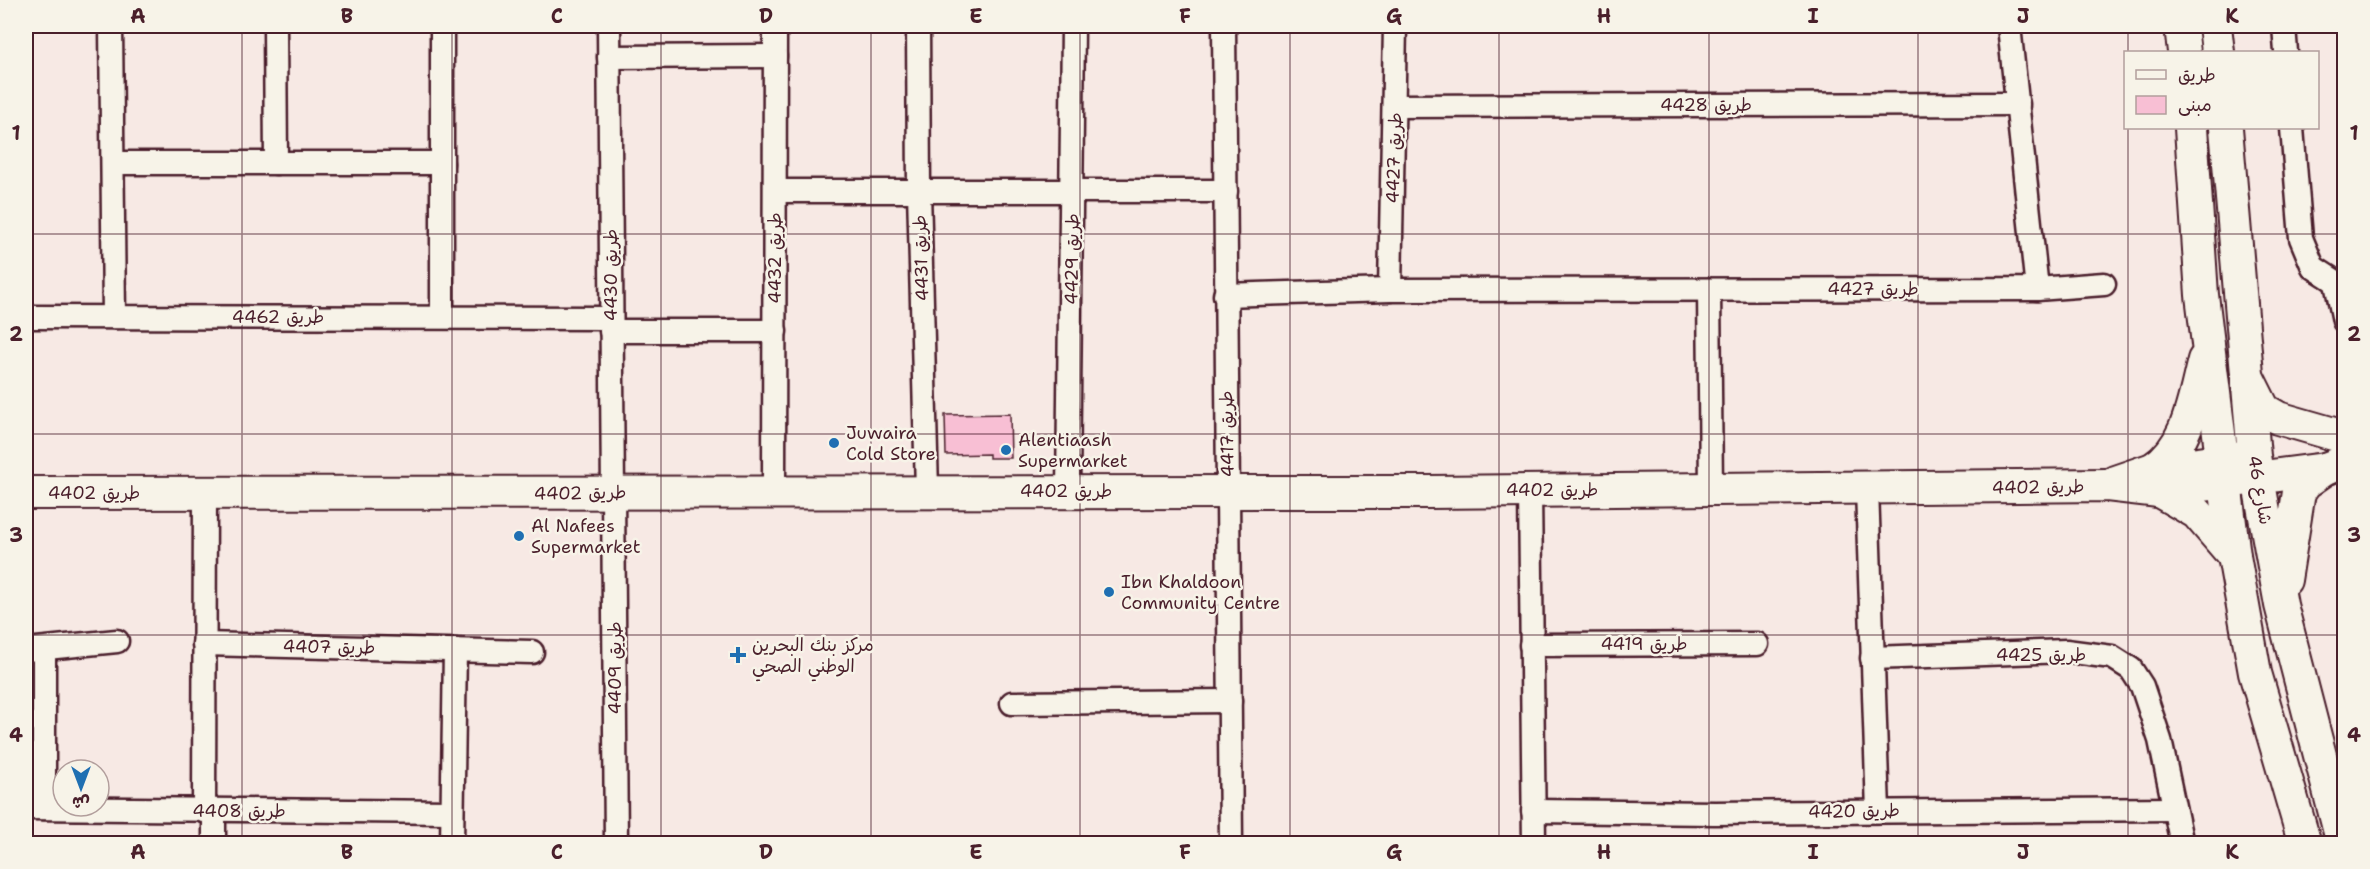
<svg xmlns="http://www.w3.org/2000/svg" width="2370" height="869" font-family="'Shantell Sans','Playpen Sans Arabic',sans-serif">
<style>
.building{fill:#f8bfd4;stroke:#4a1f2b;stroke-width:1.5}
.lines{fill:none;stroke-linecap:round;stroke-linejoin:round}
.street-casing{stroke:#4a1f2b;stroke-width:27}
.secondary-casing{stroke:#4a1f2b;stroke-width:36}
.street{stroke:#f7f3e8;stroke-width:22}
.secondary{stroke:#f7f3e8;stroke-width:32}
.grid{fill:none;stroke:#4a1f2b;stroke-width:1.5;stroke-opacity:0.55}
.poi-dot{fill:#1f6fb2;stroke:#f7f3e8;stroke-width:2}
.labels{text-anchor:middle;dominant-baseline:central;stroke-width:5;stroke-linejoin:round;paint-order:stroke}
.street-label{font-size:18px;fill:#4a1f2b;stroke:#f7f3e8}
.poi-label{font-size:18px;fill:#4a1f2b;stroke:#f7f3e8;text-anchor:start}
.neatline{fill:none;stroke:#4a1f2b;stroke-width:2}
.grid-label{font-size:20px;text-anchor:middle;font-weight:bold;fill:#4a1f2b}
</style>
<rect width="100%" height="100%" fill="#f7e9e4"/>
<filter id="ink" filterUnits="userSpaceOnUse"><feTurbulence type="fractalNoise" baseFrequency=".0167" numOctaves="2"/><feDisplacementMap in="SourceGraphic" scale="12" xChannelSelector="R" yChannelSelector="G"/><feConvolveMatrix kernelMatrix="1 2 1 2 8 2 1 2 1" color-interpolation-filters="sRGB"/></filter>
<g filter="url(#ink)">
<path class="building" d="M 1010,414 L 1011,458 L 989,458 L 989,454 L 946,455 L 945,415 Z"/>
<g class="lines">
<g class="street-casing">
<g id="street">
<path d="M 111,26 L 114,317"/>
<path d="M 275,26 L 276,163"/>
<path d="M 442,26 L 442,317"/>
<path d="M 609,26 L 616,844"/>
<path d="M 918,26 L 919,191 L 927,490"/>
<path d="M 1224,26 L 1231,844"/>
<path d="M 2009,26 L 2037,289"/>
<path d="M 2284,26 L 2286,52"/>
<path d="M 609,57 L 775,56"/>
<path d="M 1395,106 L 2018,104"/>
<path d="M 2292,128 L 2301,238 L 2313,267 L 2344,287"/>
<path d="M 113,163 L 442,163"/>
<path d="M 776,191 L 1226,191"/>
<path d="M 2336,283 L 2344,321"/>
<path d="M 1390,290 L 1395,26"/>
<path d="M 1709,290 L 1711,489"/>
<path d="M 1225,295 L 1390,290 L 2037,289 L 2104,284"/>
<path d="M 26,317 L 610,318"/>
<path d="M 611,331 L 775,331"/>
<path d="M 1867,489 L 1878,811"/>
<path d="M 1530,490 L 1534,844"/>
<path d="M 774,491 L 775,26"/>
<path d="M 1068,492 L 1073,26"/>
<path d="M 204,644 L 532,652"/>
<path d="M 1531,645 L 1757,644"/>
<path d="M 26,650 L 117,641"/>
<path d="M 44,650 L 44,808"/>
<path d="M 1872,658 L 2066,651 L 2112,657 L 2131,669 L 2142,686 L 2160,740 L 2182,844"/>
<path d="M 1012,703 L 1230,701"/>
<path d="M 26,808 L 452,812"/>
<path d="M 204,811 L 205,493"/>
<path d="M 214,811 L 214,844"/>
<path d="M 1533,811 L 1715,813 L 2174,809"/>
<path d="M 452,844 L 455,650"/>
</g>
</g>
<g class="secondary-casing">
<g id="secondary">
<path d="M 2181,26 L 2184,52"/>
<path d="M 2215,26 L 2218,52"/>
<path d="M 2191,128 L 2202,295 L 2234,556 L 2255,673 L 2305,844"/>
<path d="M 2226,128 L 2254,456 L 2281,605 L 2343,844"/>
<path d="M 2249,380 L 2264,410 L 2278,418 L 2344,437"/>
<path d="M 2153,469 C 2189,446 2194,398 2204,360"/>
<path d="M 2115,482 L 2153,469 L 2242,457"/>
<path d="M 2159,491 L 2197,513 L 2234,556"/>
<path d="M 26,493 L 1429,492 L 2107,485 L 2159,491 L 2325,469 L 2344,462"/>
<path d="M 2285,580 L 2299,492 L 2305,483 L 2325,469"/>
</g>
</g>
<use href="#street" class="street"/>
<use href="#secondary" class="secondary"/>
</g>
</g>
<path class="grid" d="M 242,26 L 242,844M 452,26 L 452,844M 661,26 L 661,844M 871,26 L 871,844M 1080,26 L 1080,844M 1290,26 L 1290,844M 1499,26 L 1499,844M 1709,26 L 1709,844M 1918,26 L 1918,844M 2128,26 L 2128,52M 2128,128 L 2128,844M 26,234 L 2344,234M 26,434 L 2344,434M 26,635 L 2344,635"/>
<g class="poi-dot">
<circle cx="834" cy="443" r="6"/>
<circle cx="1006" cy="450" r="6"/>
<circle cx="519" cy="536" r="6"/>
<circle cx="1109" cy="592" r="6"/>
<path d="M735 646h6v6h6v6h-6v6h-6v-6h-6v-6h6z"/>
</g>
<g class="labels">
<g class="street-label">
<text x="1706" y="105">طريق 4428</text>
<text transform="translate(1394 158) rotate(-88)">طريق 4427</text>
<text transform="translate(775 258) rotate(-90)">طريق 4432</text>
<text transform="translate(921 258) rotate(-92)">طريق 4431</text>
<text transform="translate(1072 259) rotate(-89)">طريق 4429</text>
<text transform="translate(611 275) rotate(-90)">طريق 4430</text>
<text x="1873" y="289">طريق 4427</text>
<text x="278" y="317">طريق 4462</text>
<text transform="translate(1227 434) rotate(-91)">طريق 4417</text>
<text transform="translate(2038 487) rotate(-1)">طريق 4402</text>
<text x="1552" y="490">طريق 4402</text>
<text transform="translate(2260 490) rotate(80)">شارع 46</text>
<text x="1066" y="491">طريق 4402</text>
<text x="94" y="493">طريق 4402</text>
<text transform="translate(580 493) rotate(-1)">طريق 4402</text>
<text x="1644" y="644">طريق 4419</text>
<text transform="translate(329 647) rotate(1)">طريق 4407</text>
<text x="2041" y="655">طريق 4425</text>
<text transform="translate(615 668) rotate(-90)">طريق 4409</text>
<text x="239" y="811">طريق 4408</text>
<text transform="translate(1854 811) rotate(-1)">طريق 4420</text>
</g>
<g class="poi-label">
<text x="846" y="433">Juwaira<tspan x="846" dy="21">Cold Store</tspan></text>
<text x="1018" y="440">Alentiaash<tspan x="1018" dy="21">Supermarket</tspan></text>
<text x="531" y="526">Al Nafees<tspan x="531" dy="21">Supermarket</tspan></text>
<text x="1121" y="582">Ibn Khaldoon<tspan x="1121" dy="21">Community Centre</tspan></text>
<text x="752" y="645">مركز بنك البحرين<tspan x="752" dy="21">الوطني الصحي</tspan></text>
</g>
</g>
<rect width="2370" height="869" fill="none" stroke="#f7f3e8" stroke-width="66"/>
<rect x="2124" y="51" width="195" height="78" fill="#f7f3e8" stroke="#b29e9c" stroke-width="1.5"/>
<rect x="2136" y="70" width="30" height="9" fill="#f7f3e8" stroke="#b29e9c" stroke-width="1.5"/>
<text x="2178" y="81" font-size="18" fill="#4a1f2b">طريق</text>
<rect x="2136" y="96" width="30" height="18" fill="#f8bfd4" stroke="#b29e9c" stroke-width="1.5"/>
<text x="2178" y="111" font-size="18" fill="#4a1f2b">مبنى</text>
<g transform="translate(81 788) rotate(180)"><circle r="28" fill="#f7f3e8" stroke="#b29e9c" stroke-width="1.5"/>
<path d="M0-4.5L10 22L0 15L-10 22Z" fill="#1f6fb2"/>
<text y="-9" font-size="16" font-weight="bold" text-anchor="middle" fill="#4a1f2b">ش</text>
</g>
<rect x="33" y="33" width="2304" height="803" class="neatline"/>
<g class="grid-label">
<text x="138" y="23">A</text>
<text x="347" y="23">B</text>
<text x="557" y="23">C</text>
<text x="766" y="23">D</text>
<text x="976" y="23">E</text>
<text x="1185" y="23">F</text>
<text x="1394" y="23">G</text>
<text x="1604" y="23">H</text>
<text x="1813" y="23">I</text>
<text x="2023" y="23">J</text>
<text x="2232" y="23">K</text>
<text x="16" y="140">1</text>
<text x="2354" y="140">1</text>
<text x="16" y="341">2</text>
<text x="2354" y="341">2</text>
<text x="16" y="542">3</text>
<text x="2354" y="542">3</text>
<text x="16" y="742">4</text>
<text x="2354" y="742">4</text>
<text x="138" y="859">A</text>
<text x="347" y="859">B</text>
<text x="557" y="859">C</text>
<text x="766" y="859">D</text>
<text x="976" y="859">E</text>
<text x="1185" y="859">F</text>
<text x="1394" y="859">G</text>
<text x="1604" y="859">H</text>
<text x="1813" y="859">I</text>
<text x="2023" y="859">J</text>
<text x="2232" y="859">K</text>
</g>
</svg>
